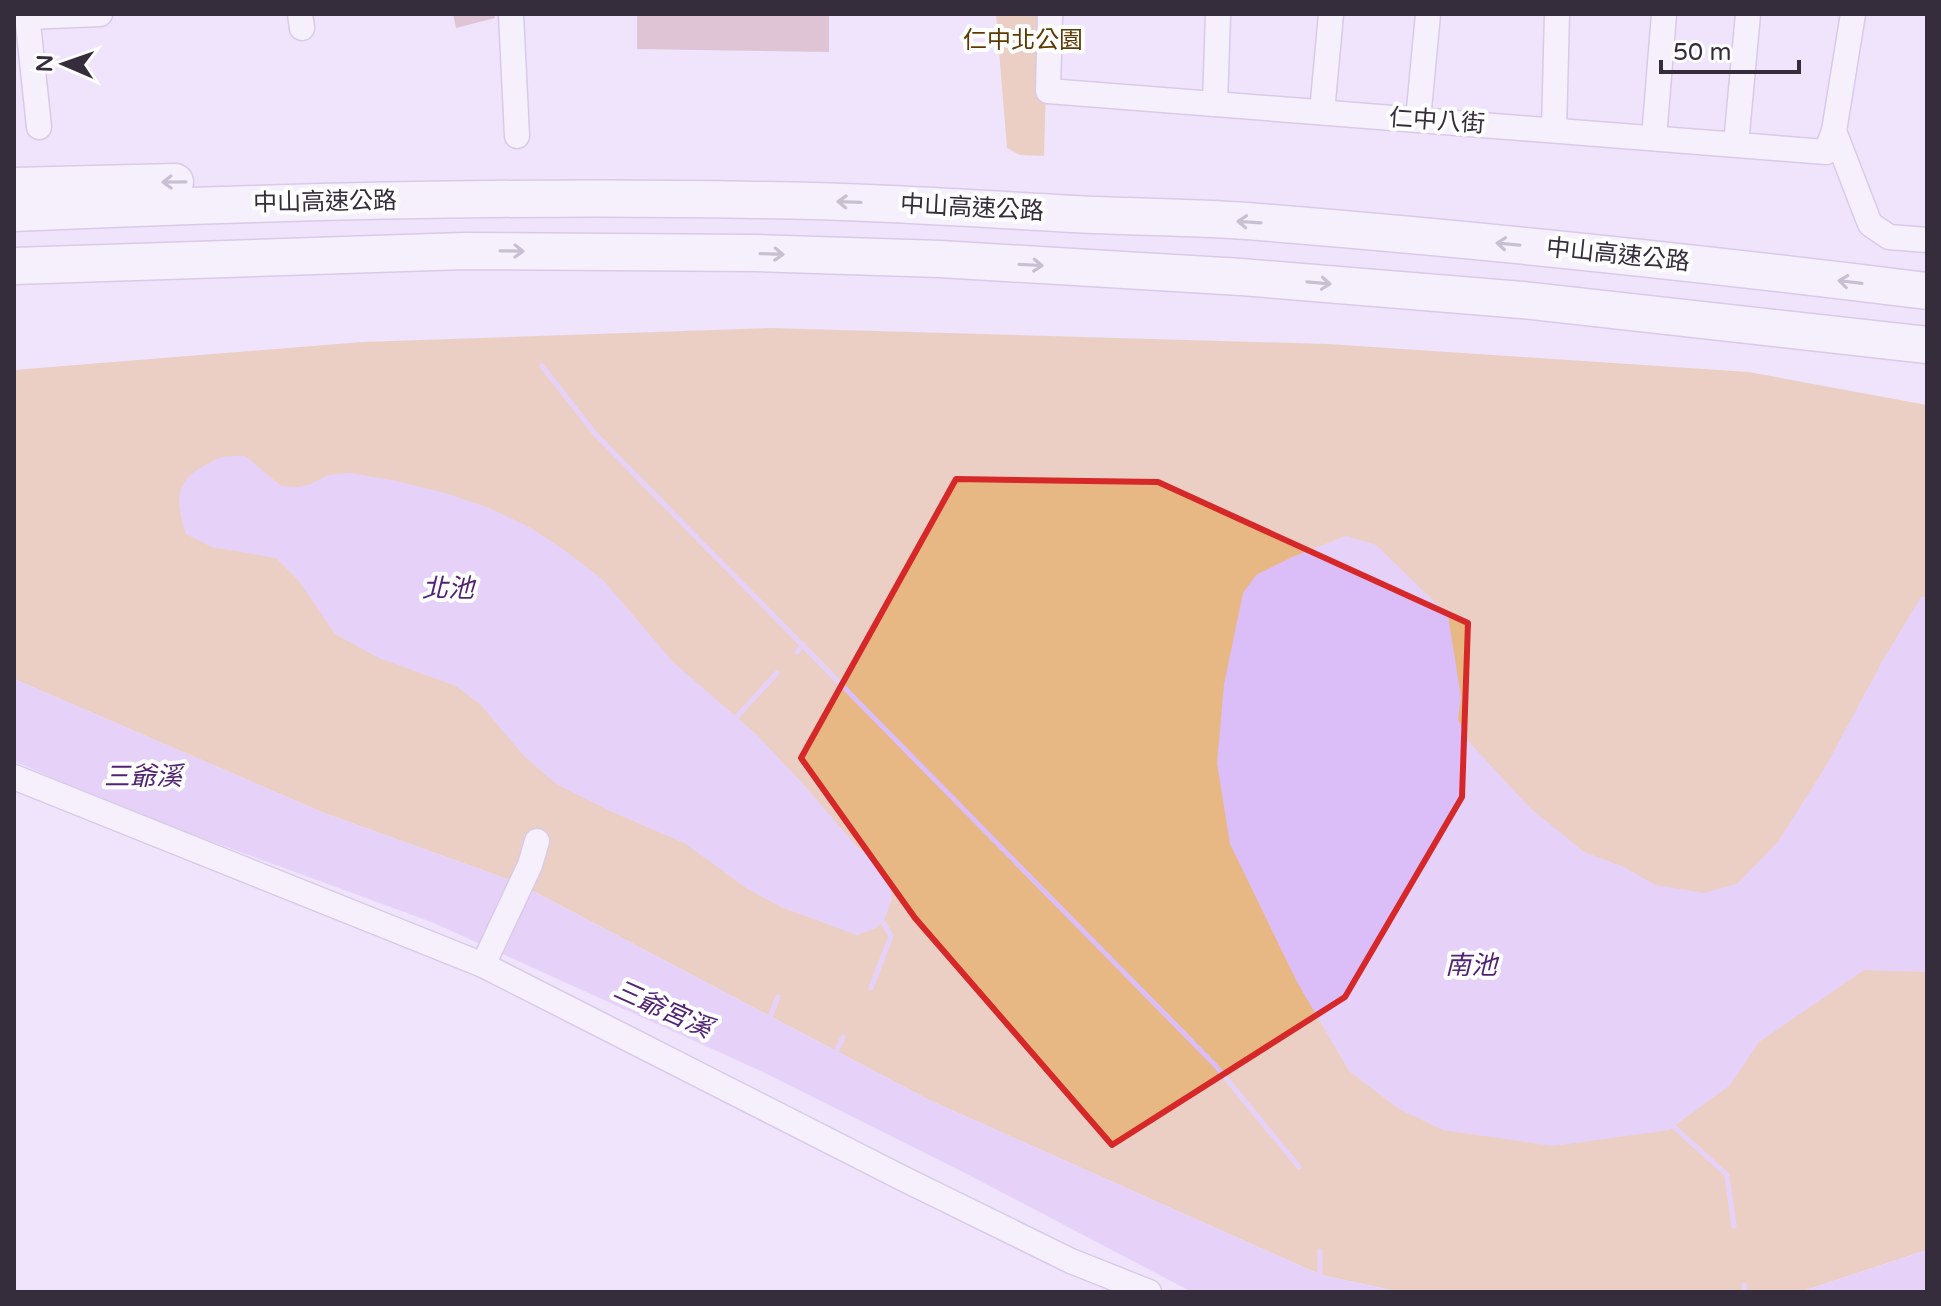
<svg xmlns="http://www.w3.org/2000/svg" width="1941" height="1306" font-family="'Varela Round','Noto Sans TC',sans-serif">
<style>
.green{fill:#e7b784}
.water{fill:#dbbdf7}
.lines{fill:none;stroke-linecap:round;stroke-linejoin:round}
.stream{stroke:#dbbdf7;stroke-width:5}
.building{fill:#cb9ea5}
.minor-casing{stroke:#beacd0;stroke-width:27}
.highway-casing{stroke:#beacd0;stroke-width:39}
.minor{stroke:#fff;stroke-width:24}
.highway{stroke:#fff;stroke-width:36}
.oneway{stroke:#9a969e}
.marked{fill:none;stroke:#d62828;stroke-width:6;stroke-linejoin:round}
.labels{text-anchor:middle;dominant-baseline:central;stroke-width:8;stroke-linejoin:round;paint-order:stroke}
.park-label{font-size:24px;fill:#5f3902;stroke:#fff}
.street-label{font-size:24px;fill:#352d3c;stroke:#fff}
.water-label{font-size:26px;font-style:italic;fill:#522274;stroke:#fff}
</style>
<rect width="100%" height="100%" fill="#efe4fb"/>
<g class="green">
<path d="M 996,14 L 1048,14 L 1044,156 L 1020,155 L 1007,148 Z"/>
<path d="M 770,328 L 1328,344 L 1749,372 L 1927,405 L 1927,1250 L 1800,1292 L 1400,1292 L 1321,1275 L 929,1100 L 518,883 L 324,813 L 14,679 L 14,370 L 362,342 Z"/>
</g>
<g class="water">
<path d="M 245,456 L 281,486 L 297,487 L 308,485 L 329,475 L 349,473 L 392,480 L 445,493 L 487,507 L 531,528 L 567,552 L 603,580 L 673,662 L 756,734 L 804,785 L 857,847 L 879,862 L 890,884 L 892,899 L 884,920 L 876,928 L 857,935 L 781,907 L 746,888 L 686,844 L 608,810 L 556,784 L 524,756 L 480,704 L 456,686 L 379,658 L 335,634 L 299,581 L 276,558 L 212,547 L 186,534 C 177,506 173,483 202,467 C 208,464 214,460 219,458 C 227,456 237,456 245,456 Z"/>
<path d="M 1346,536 L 1376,545 L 1448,615 L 1461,697 L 1458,719 L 1469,742 L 1529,807 L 1584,852 L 1624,867 L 1655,885 L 1704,893 L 1737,884 L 1778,842 L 1826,766 L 1883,660 L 1921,597 L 1927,596 L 1927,972 L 1864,970 L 1759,1042 L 1730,1085 L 1669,1130 L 1553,1146 L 1443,1130 L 1399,1109 L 1349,1071 L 1297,982 L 1230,844 L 1217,763 L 1224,684 L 1243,593 L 1256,575 L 1292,557 Z"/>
<path d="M 14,679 L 324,813 L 518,883 L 929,1100 L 1321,1275 L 1400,1292 L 1192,1292 L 961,1171 L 765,1073 L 434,923 L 131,812 L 14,761 Z"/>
<path d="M 1927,1250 L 1927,1292 L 1800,1292 Z"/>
</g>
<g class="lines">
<g class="stream">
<path d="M 542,366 L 596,435 L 1215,1065 L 1299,1167"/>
<path d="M 797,652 L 803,645"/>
<path d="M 732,722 L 777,673"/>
<path d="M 871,988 L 891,936 L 880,917"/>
<path d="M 768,1022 L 778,997"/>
<path d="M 835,1054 L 843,1037"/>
<path d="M 1671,1124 L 1727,1175 L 1734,1226"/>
<path d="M 1320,1251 L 1320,1278"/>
<path d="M 1744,1285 L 1745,1292"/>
</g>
</g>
<g class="building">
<path d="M 453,14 L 494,14 L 495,18 L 456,28 Z"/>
<path d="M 637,14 L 829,14 L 829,52 L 637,49 Z"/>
</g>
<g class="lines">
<g class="minor-casing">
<g id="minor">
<path d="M 27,14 L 39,127"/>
<path d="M 300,14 L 302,28"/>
<path d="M 511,14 L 517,136"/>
<path d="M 1050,14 L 1048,91 L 1826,152 L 1834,131 L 1853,14"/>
<path d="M 27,17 L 100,14"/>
<path d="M 1215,104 L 1218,14"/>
<path d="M 1322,112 L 1331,14"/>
<path d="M 1418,120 L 1428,14"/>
<path d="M 1554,130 L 1557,14"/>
<path d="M 1834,131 L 1870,224 L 1889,237 L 1927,240"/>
<path d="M 1654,138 L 1664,14"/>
<path d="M 1736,144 L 1748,14"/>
<path d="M 14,777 L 483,965 L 904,1179 L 1071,1261 L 1149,1292"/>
<path d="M 483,965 L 530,865 L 537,841"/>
</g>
</g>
<g class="highway-casing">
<g id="highway">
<path d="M 14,186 L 175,182"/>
<path d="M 14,213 C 261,202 508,195 756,200 C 862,201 967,208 1073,214 C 1131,217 1189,217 1247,221 C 1474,239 1701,263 1927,291"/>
<path d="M 14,266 L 464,251 L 756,253 L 940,259 L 1241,277 L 1522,300 L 1927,345"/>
</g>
</g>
<use href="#minor" class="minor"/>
<use href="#highway" class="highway"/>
</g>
<defs><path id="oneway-shaft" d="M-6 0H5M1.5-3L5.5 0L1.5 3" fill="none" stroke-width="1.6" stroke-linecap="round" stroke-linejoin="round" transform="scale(2)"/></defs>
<g class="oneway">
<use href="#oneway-shaft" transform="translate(174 182) rotate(179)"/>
<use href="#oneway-shaft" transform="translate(849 202) rotate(-178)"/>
<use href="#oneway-shaft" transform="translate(1249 222) rotate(-176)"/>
<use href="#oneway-shaft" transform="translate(1508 244) rotate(-175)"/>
<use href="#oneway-shaft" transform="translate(512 251) rotate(1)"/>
<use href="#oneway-shaft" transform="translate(772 254) rotate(2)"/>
<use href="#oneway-shaft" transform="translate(1031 265) rotate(3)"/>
<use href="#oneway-shaft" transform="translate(1850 282) rotate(-173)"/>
<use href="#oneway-shaft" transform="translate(1319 283) rotate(5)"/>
</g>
<path d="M0 0H1941V1306H0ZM 956,479 L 1158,482 L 1468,623 L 1462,797 L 1345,997 L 1112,1145 L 915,918 L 801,758 Z" fill="#efe4fb" fill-opacity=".55" fill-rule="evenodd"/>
<path class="marked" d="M 956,479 L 1158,482 L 1468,623 L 1462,797 L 1345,997 L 1112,1145 L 915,918 L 801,758 Z"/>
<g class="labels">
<g class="park-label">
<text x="1023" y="40">仁中北公園</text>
</g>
<g class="street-label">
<text transform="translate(1437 121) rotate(4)">仁中八街</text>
<text transform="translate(325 202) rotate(-1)">中山高速公路</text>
<text transform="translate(972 208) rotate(3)">中山高速公路</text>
<text transform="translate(1618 255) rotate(6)">中山高速公路</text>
</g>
<g class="water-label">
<text x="448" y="588">北池</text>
<text x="143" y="776">三爺溪</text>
<text x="1471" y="965">南池</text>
<text transform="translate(663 1009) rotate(24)">三爺宮溪</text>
</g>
</g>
<rect width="1941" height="1306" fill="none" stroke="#352d3c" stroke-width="32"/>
<g transform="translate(64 64) rotate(272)" stroke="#ffffff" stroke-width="6" paint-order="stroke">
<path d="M0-6L14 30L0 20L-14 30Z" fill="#352d3c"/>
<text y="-12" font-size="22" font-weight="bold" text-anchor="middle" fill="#352d3c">N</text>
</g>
<path d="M1661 60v12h138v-12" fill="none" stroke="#352d3c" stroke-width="4"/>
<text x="1673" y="60" font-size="24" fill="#352d3c" stroke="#ffffff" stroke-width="6" paint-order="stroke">50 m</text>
</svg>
